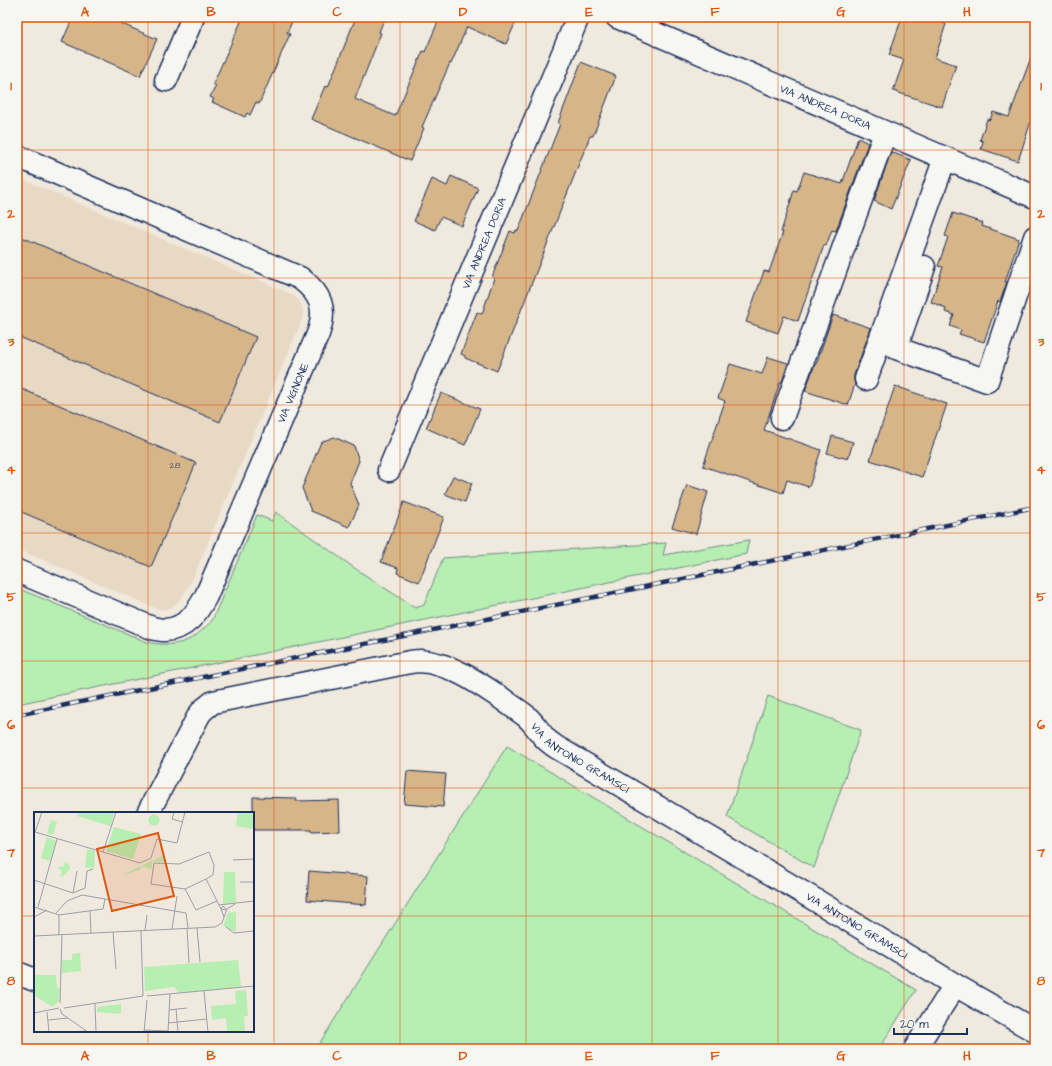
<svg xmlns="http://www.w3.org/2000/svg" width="1052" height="1066" font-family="'Architects Daughter',sans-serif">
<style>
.built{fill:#e8d9c4}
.green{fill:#b7eeb1;stroke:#698e88}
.building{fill:#d6b589;stroke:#1b2f5e}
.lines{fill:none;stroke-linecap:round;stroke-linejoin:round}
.minor-casing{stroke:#1b2f5e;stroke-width:25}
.minor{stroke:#f6f6f2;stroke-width:22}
.rail-casing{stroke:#1b2f5e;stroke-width:4.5}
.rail{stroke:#f6f6f2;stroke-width:3;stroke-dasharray:9;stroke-linecap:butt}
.grid{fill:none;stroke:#de5710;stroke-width:1;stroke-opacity:0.55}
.labels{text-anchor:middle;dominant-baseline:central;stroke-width:3.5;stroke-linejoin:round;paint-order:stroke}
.number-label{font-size:9px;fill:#4a5069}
.street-label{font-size:11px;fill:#1b2f5e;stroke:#f6f6f2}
.inset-road{fill:none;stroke:#9b9faa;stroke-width:1}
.view{fill:#de5710;fill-opacity:0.15;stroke:#de5710;stroke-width:2}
.inset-edge{fill:none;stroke:#1b2f5e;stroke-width:2}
.neatline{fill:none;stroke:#de5710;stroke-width:1.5}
.grid-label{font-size:13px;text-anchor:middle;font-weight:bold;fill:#de5710}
</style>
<rect width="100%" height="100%" fill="#f0e9dd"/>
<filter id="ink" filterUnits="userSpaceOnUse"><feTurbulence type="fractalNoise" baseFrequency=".025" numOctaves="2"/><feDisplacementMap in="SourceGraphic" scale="8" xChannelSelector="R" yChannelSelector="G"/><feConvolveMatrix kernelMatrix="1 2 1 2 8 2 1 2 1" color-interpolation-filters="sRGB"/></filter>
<g filter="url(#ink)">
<g class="built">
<path d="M 17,177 L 284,291 L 295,297 L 300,302 L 302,307 L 303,313 L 301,322 L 192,580 L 182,596 L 178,602 L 172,607 L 166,609 L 161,610 L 155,608 L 17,549 Z"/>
<path d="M 1010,1043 L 1022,1049 L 984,1049 Z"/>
</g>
<g class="green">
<path d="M 276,512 L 353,567 L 415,608 L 424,605 L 443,558 L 666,543 L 663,555 L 749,540 L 746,554 L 17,704 L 17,588 L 147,642 C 160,645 178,646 190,639 C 198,635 205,627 212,621 L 257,515 L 272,521 Z"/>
<path d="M 768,696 L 861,730 L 814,868 L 727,817 Z"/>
<path d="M 507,746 L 916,990 L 879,1049 L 316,1049 Z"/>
</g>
<g class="building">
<path d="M 73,17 L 106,17 L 157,39 L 140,76 L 62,42 Z"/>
<path d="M 243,17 L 294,17 L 287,33 L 290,34 L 259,104 L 256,102 L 250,115 L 247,113 L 245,117 L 212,102 L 214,99 L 210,97 L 216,86 L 213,84 Z"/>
<path d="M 356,17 L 385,17 L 379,32 L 381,33 L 355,99 L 395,116 L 423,51 L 425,52 L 440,17 L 518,17 L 506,44 L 467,27 L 451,64 L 450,63 L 422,127 L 424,128 L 410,161 L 311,119 L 325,86 L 328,87 Z"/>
<path d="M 902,17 L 924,17 L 946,24 L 935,58 L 956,65 L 942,107 L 893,91 L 904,60 L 889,55 Z"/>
<path d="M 1033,52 L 1035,53 L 1035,109 L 1018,161 L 981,149 L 983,141 L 980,140 L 987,119 L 990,120 L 993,112 L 1009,117 Z"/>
<path d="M 581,62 L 616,76 L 593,136 L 590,136 L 497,371 L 465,358 L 465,356 L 461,354 L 477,312 L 482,314 L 494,278 L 492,277 L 510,231 L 515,233 L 516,230 L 518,231 L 560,124 L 558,123 Z"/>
<path d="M 858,138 L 868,143 L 836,231 L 832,230 L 826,246 L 824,245 L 798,321 L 784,316 L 778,333 L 746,322 L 764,271 L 769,272 L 783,232 L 781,232 L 794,190 L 797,191 L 804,172 L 842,184 Z"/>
<path d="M 891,152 L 911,160 L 891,209 L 874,201 Z"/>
<path d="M 451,176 L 478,188 L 462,226 L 441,217 L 435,230 L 414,221 L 432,179 L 447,186 Z"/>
<path d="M 953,213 L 983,223 L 982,226 L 1019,239 L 1005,282 L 1007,282 L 1000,302 L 998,301 L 984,342 L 959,334 L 961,330 L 950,326 L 954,315 L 945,312 L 946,308 L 931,302 L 943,267 L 938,266 L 948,237 L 945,236 Z"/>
<path d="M 17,235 L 256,337 L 220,422 L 17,336 Z"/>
<path d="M 833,315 L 871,328 L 854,375 L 854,381 L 855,384 L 848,405 L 805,391 L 815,364 L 816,364 Z"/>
<path d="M 768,357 L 788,363 L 782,382 L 780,382 L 764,430 L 821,450 L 809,487 L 787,480 L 783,493 L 703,466 L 725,401 L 718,398 L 730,364 L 762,374 Z"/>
<path d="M 895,386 L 947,404 L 922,477 L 870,460 Z"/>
<path d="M 17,387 L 196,463 L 151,567 L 17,510 Z"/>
<path d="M 441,393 L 480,409 L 465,445 L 426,428 Z"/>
<path d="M 832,436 L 853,442 L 848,459 L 827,453 Z"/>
<path d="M 334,437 L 354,446 L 359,461 L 350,483 L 359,505 L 349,527 L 311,511 L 302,488 L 321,442 Z"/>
<path d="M 453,476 L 472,483 L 465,502 L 445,494 Z"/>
<path d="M 687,485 L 708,492 L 696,534 L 672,527 Z"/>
<path d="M 404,502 L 444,517 L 419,582 L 397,573 L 398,568 L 381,562 Z"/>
<path d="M 407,771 L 446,774 L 443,807 L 404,804 Z"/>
<path d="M 253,797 L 296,798 L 296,801 L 339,800 L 340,831 L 311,832 L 311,830 L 253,830 Z"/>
<path d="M 309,871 L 368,876 L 366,905 L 307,900 Z"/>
</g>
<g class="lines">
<g class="minor-casing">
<g id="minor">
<path id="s1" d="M 617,17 L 1035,197"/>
<path d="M 166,80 L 193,17"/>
<path d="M 17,156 L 300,278 C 321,294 327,308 318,334 L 206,596 C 197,613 186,629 165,630 C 161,630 156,629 152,628 L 17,571"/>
<path d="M 924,267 L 896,348 L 987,381 L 1035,237"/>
<path d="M 866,379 L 945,158"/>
<path d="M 782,418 L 885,133"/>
<path id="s2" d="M 389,470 L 578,17"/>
<path id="s3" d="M 148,813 L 199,715 L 203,710 L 213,702 L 405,663 C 410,662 415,661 420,661 C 450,663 477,682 501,698 C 509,704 518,710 526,716 C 533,722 538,730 544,737 C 547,741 552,744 556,747 L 812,898 L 955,985 L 1035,1031"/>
<path d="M 17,973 L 35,980"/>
<path d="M 915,1049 L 955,985"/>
</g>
</g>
<use href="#minor" class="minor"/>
<g class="rail-casing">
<path id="rail" d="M 17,715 L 1035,507"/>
</g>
<use href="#rail" class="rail"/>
</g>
</g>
<path class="grid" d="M 148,17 L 148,813M 274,17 L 274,1049M 400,17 L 400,1049M 526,17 L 526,1049M 652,17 L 652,1049M 778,17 L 778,1049M 904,17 L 904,1049M 17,150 L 1035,150M 17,278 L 1035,278M 17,405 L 1035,405M 17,533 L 1035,533M 17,661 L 1035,661M 17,788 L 1035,788M 17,916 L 35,916M 253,916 L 1035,916M 148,1031 L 148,1049"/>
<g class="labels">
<g class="number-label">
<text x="175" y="465">28</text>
</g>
<g class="street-label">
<text stroke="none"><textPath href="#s1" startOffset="227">VIA ANDREA DORIA</textPath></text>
<text stroke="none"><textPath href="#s2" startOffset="246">VIA ANDREA DORIA</textPath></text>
<text transform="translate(293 393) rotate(-67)">VIA VIGNONE</text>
<text stroke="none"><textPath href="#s3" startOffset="531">VIA ANTONIO GRAMSCI</textPath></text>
<text stroke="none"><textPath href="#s3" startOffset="855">VIA ANTONIO GRAMSCI</textPath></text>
</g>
</g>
<g transform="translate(34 812)">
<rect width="220" height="220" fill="#f0e9dd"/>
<path d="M 45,0 L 81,0 L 76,14 L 43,4 ZM 204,0 L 220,0 L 220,17 L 202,14 ZM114.5 8a5.5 5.5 0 1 1 11 0a5.5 5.5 0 1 1-11 0ZM 17,8 L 23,10 L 19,23 L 13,21 ZM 80,15 L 107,22 L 99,47 L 72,39 ZM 13,25 L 22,29 L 16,49 L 7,46 ZM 168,25 L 130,43 L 133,50 L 119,49 L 117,57 L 107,54 L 106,58 L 88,63 ZM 53,37 L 61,39 L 60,56 L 51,55 ZM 28,49 L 35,52 L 36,57 L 28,65 L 22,63 L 27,64 L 28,59 L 24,56 L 25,54 L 29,55 L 31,51 ZM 190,60 L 201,60 L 202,90 L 189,92 ZM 195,98 L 196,101 L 202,100 L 202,120 L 189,114 ZM 46,141 L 47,159 L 28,161 L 28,148 L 38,148 L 38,142 ZM 204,148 L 207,175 L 145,181 L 140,175 L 111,179 L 110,155 ZM 0,163 L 22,163 L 23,175 L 26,177 L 25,189 L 18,195 L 0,183 ZM 212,178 L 214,204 L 210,204 L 211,220 L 193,220 L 192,206 L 178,208 L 177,194 L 202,192 L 201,179 ZM 87,192 L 87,202 L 63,200 L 63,195 Z" fill="#b7eeb1"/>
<path class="inset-road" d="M 140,0 L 138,7 L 149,10M 1,20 L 106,51 L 117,46 L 123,27 L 143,31 L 151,0M 0,23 L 8,0M 69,40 L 82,0M 199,48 L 220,47M 0,68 L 39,81 L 43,59M 206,70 L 220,70M 151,77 L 172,67M 39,81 L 51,76 L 53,59 L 59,57M 183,89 L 162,98 L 151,77 L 117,72 L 120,51 L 145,52 L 175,40 L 180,53 L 179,63 L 172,67 L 187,97 L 190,105M 185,93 L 220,89M 189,94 L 191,96 L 192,98 L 187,97 ZM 0,95 L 25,103M 4,95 L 23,27M 56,99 L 57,121M 22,101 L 33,89 L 48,83 L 152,101 L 154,116M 25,103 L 69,97 L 71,87M 0,105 L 13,98M 192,115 L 200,121 L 220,119M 153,116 L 155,151M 163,116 L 166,150M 138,117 L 143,84M 111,118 L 113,103M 107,119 L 109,184M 79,120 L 82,157M 25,123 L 25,103M 0,124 L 181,115 L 188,111 L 193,97 L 201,92M 170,179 L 174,220M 113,184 L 220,174M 26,191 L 28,122M 61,192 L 62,220M 30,196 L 109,184M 26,197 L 28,202 L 54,220M 142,197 L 144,220M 135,198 L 153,196M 13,200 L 15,220M 0,201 L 25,196M 14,208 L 34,206M 134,211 L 173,207M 110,218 L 134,219M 34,220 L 52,219M 110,220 L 113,188M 134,220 L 136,182"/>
<path class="view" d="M 124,21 L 140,84 L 78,99 L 63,37 Z"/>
<rect width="220" height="220" class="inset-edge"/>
</g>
<rect width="1052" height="1066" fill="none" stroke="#f6f6f2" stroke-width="44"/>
<path d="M894 1028v6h73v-6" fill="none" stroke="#1b2f5e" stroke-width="2"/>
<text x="900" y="1028" font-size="12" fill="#1b2f5e" stroke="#f6f6f2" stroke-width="3" paint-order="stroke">20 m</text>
<rect x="22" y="22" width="1008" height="1022" class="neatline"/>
<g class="grid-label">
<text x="85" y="16">A</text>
<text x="211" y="16">B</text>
<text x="337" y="16">C</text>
<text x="463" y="16">D</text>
<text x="589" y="16">E</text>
<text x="715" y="16">F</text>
<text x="841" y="16">G</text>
<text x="967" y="16">H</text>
<text x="11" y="90">1</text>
<text x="1041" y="90">1</text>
<text x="11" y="218">2</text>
<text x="1041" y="218">2</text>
<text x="11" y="346">3</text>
<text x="1041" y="346">3</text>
<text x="11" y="474">4</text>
<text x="1041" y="474">4</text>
<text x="11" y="601">5</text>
<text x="1041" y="601">5</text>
<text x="11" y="729">6</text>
<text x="1041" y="729">6</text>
<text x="11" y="857">7</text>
<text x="1041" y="857">7</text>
<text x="11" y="985">8</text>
<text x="1041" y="985">8</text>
<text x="85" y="1060">A</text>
<text x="211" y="1060">B</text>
<text x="337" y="1060">C</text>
<text x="463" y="1060">D</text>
<text x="589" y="1060">E</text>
<text x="715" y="1060">F</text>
<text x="841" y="1060">G</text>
<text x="967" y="1060">H</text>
</g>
</svg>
